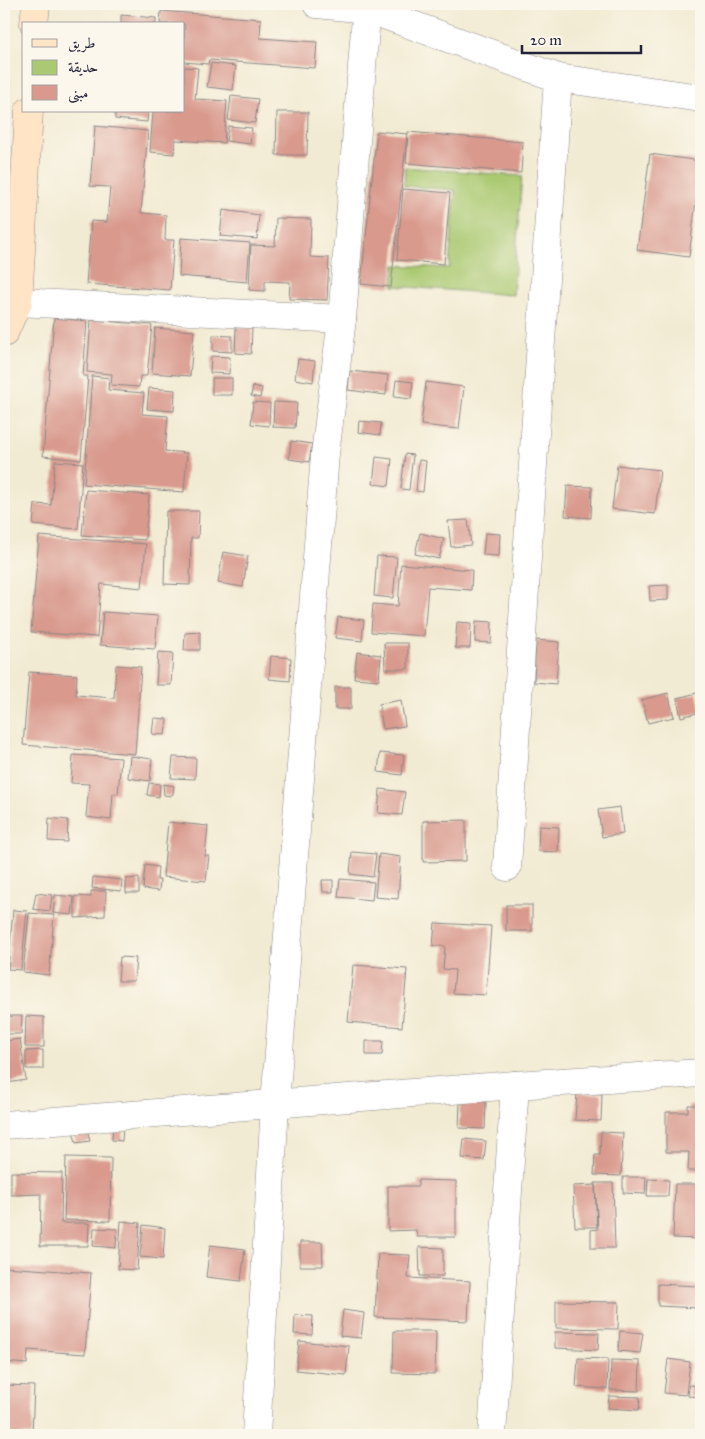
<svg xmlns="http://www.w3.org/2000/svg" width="705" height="1439" font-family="'IM FELL Great Primer',Amiri,serif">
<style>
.green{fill:#aac971;stroke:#667656}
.building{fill:#d9998d}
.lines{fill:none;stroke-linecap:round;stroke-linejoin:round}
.street-casing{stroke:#8a8687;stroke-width:29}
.secondary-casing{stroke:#8a8687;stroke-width:29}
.street{stroke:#fff;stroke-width:28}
.secondary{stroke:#ffe4c6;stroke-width:28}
</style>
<rect width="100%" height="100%" fill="#fbf7ec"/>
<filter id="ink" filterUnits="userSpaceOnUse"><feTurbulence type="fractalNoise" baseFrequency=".02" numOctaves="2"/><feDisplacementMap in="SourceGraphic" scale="10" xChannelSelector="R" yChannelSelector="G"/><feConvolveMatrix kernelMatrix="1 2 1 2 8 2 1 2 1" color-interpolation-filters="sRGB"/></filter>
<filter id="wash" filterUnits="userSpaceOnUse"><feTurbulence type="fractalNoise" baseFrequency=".0096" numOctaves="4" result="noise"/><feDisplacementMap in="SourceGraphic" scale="20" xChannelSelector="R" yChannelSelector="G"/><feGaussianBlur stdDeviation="1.12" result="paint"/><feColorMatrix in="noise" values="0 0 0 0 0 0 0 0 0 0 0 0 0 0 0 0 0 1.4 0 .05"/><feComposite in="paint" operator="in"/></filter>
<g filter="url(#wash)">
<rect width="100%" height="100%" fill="#f2ebd3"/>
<path class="green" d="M 405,167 L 522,176 L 513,295 L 393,286 L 395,265 L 449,268 L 455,190 L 404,186 Z"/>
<g id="blocks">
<g class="building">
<path d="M 161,11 L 261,19 L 260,38 L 317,42 L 315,68 L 209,60 L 208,64 L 184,62 L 184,24 L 160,24 Z"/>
<path d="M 121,15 L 156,18 L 156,24 L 121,24 Z"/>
<path d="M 211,63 L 236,66 L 233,90 L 207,87 Z"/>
<path d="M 184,67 L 198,68 L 195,99 L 227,101 L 224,143 L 175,140 L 174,154 L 150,152 L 153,111 L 184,111 Z"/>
<path d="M 231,96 L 258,99 L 255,123 L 228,120 Z"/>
<path d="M 115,111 L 148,111 L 147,122 L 115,119 Z"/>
<path d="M 277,112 L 308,112 L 307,155 L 276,155 Z"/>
<path d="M 95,126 L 148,131 L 141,213 L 166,215 L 165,240 L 174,240 L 170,290 L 86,284 L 91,221 L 107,222 L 110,187 L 90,186 Z"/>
<path d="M 228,126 L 252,128 L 250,144 L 226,141 Z"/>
<path d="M 377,131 L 407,134 L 391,287 L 361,284 Z"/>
<path d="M 408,132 L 523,142 L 521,173 L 406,163 Z"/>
<path d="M 650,154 L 701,161 L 689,257 L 637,250 Z"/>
<path d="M 403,189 L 450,193 L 444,264 L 397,260 Z"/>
<path d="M 223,210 L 259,215 L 257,239 L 220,236 Z"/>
<path d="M 276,218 L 311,219 L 310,257 L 329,258 L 327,300 L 289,299 L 290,282 L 265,281 L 265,291 L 249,290 L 251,245 L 275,246 Z"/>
<path d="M 181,238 L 250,243 L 247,282 L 179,276 Z"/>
<path d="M 54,318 L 87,321 L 83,376 L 88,376 L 81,460 L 43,456 Z"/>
<path d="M 91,320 L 152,325 L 147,376 L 140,376 L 139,387 L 111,385 L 112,374 L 87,372 Z"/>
<path d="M 236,327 L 252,328 L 251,354 L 235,353 Z"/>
<path d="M 155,328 L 194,331 L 190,376 L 152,373 Z"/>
<path d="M 213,335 L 232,336 L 232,352 L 213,351 Z"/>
<path d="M 211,356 L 230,357 L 229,374 L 210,373 Z"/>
<path d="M 298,359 L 315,361 L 313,382 L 295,379 Z"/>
<path d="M 350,371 L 388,375 L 386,395 L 348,390 Z"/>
<path d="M 92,376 L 109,378 L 108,390 L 144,393 L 142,414 L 168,416 L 165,451 L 187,453 L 184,492 L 84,484 Z"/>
<rect x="212" y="378" width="20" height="17"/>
<path d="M 396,380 L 413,382 L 411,399 L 394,397 Z"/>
<path d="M 426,382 L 464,387 L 459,429 L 421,425 Z"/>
<path d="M 253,386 L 262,388 L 260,398 L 251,396 Z"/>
<path d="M 149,388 L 175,390 L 174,411 L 147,409 Z"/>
<path d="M 253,402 L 270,403 L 269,426 L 251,424 Z"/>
<path d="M 274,402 L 297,403 L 295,428 L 273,427 Z"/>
<path d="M 359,421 L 381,423 L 380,435 L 358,432 Z"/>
<path d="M 291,441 L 312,444 L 309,462 L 289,459 Z"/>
<path d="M 405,454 L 413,455 L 409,490 L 401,489 Z"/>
<path d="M 376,457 L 392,459 L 389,486 L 373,484 Z"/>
<path d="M 419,460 L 426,461 L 423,492 L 416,491 Z"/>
<path d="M 55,461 L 83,463 L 78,529 L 33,525 L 35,504 L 51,505 Z"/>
<path d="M 617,465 L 660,470 L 655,514 L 612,509 Z"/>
<path d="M 567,486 L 592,487 L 591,518 L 565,516 Z"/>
<path d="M 86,490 L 149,495 L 145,540 L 82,535 Z"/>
<path d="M 166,511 L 199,511 L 198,538 L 191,538 L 190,585 L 164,584 Z"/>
<path d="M 468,520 L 471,545 L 451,547 L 448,521 Z"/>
<path d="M 420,533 L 444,539 L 439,559 L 415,554 Z"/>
<path d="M 485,533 L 500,534 L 499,556 L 483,555 Z"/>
<path d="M 39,536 L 146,544 L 142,588 L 101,584 L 97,637 L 31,632 Z"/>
<path d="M 223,552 L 248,556 L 243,587 L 218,583 Z"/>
<path d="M 377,556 L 397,557 L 393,598 L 374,596 Z"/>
<path d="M 401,564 L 472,570 L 471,590 L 428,587 L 424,636 L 371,632 L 373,604 L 398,606 Z"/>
<path d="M 668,585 L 668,600 L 650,601 L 649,586 Z"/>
<path d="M 103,612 L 158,616 L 155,649 L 100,645 Z"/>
<path d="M 338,617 L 364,620 L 362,641 L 335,638 Z"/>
<path d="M 476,621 L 492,622 L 491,643 L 475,642 Z"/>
<path d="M 457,622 L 471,623 L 470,648 L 455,648 Z"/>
<path d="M 200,632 L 200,650 L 184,650 L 185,633 Z"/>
<path d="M 536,640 L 559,642 L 556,684 L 534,682 Z"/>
<path d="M 384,643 L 408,643 L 408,669 L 385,669 Z"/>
<path d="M 158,652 L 173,653 L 171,685 L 156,685 Z"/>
<path d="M 357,652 L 381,655 L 379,680 L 354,678 Z"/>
<path d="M 271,656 L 291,658 L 290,681 L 269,679 Z"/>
<path d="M 116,665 L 141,667 L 135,754 L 23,745 L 29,672 L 77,675 L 76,695 L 114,698 Z"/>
<rect x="335" y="687" width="16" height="22"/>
<path d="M 668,693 L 674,717 L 648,723 L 642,700 Z"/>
<path d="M 697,693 L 701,712 L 681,717 L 677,698 Z"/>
<path d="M 401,700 L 405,726 L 383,729 L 379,704 Z"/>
<path d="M 154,718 L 167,719 L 165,735 L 152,734 Z"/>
<path d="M 380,753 L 404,755 L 402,775 L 378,772 Z"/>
<path d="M 73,755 L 121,758 L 118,794 L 113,793 L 111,820 L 86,817 L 89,784 L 71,783 Z"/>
<path d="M 130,756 L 152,759 L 150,781 L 128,778 Z"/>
<path d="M 173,757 L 196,758 L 195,779 L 171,778 Z"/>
<path d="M 149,783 L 160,784 L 159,797 L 147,795 Z"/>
<path d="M 163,784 L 174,786 L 173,794 L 170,796 L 164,795 Z"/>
<path d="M 380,789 L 405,792 L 402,815 L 378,813 Z"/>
<path d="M 620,807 L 623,834 L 602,837 L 598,810 Z"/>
<path d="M 49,818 L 68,820 L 67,842 L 48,841 Z"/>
<path d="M 466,820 L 466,861 L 423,862 L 423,821 Z"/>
<path d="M 168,822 L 208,826 L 205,856 L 209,856 L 206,881 L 163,877 Z"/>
<path d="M 539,826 L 559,827 L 558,852 L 538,851 Z"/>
<path d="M 352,852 L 376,854 L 373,877 L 350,874 Z"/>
<path d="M 379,854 L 401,857 L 398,899 L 375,897 Z"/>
<path d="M 145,865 L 158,867 L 157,880 L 160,880 L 159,891 L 143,889 Z"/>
<path d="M 93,877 L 122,880 L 121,891 L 92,888 Z"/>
<path d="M 139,878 L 139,893 L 126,893 L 126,879 Z"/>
<path d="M 340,879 L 374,882 L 372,900 L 338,897 Z"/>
<path d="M 322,880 L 333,880 L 333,892 L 323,892 Z"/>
<path d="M 91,891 L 106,891 L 105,916 L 75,918 L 75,896 L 91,897 Z"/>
<path d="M 36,893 L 52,895 L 50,911 L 33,909 Z"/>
<path d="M 55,895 L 74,897 L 72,915 L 53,913 Z"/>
<rect x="506" y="905" width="26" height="26"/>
<path d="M 13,910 L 27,911 L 21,970 L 8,969 Z"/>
<path d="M 29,913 L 54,915 L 49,975 L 23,972 Z"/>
<path d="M 435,923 L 491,926 L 486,995 L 453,993 L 455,970 L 443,969 L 445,946 L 433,946 Z"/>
<path d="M 120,957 L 136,958 L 134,981 L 118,981 Z"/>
<path d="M 353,965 L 407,969 L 402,1027 L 348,1022 Z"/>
<path d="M 6,1016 L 22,1016 L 21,1034 L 6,1034 Z"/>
<path d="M 26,1016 L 44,1017 L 44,1047 L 25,1047 Z"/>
<path d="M 20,1039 L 26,1080 L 7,1083 L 4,1041 Z"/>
<path d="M 366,1041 L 383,1041 L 382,1055 L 366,1055 Z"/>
<path d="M 43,1050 L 43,1069 L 26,1069 L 26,1051 Z"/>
<path d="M 577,1093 L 602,1094 L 601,1121 L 575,1120 Z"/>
<path d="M 460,1100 L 486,1102 L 485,1129 L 459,1128 Z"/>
<path d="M 688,1105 L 701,1105 L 701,1171 L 688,1171 L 689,1152 L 666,1152 L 666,1112 L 688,1112 Z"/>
<path d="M 113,1126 L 123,1126 L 122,1141 L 112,1140 Z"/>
<path d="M 87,1128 L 90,1141 L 76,1143 L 73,1130 Z"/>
<path d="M 601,1132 L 623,1133 L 621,1176 L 594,1175 L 595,1155 L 600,1155 Z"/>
<path d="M 464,1139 L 486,1141 L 484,1160 L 462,1158 Z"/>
<path d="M 66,1157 L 111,1158 L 110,1221 L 64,1220 Z"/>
<path d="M 11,1172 L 62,1173 L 61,1223 L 89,1223 L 88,1246 L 40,1246 L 41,1194 L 11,1195 Z"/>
<path d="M 623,1177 L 646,1177 L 645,1194 L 623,1193 Z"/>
<path d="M 648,1179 L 669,1180 L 668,1196 L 647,1196 Z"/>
<path d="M 418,1180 L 456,1181 L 456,1237 L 417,1237 L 416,1230 L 388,1231 L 388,1186 L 418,1186 Z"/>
<path d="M 595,1183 L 613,1183 L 615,1248 L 591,1248 L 591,1230 L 598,1229 Z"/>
<path d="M 675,1184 L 701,1184 L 701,1239 L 673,1238 Z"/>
<path d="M 595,1185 L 597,1227 L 575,1227 L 573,1186 Z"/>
<path d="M 121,1221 L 140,1223 L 137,1270 L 118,1269 Z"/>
<path d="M 143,1225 L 165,1228 L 163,1259 L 140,1257 Z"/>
<path d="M 94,1228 L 117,1229 L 116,1248 L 93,1246 Z"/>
<path d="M 300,1242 L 322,1242 L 323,1266 L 300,1266 Z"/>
<path d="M 210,1245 L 245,1249 L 241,1281 L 206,1277 Z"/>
<path d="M 419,1247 L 443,1248 L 443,1276 L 420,1276 Z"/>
<path d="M 378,1254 L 410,1255 L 408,1278 L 470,1281 L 468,1321 L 375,1317 Z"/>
<path d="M 4,1267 L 91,1273 L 85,1354 L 28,1350 L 27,1364 L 4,1362 Z"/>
<path d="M 658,1284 L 698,1286 L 697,1308 L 658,1306 Z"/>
<path d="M 556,1301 L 619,1302 L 618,1329 L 556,1328 Z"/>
<path d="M 343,1310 L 364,1313 L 361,1338 L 340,1336 Z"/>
<path d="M 295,1315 L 313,1316 L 312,1335 L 294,1334 Z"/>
<path d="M 394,1331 L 436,1331 L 435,1374 L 393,1373 Z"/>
<path d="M 620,1331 L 643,1333 L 640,1353 L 618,1351 Z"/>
<path d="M 555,1332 L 599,1333 L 598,1350 L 555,1348 Z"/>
<path d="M 299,1341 L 349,1346 L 346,1375 L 296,1370 Z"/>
<path d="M 578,1358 L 608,1359 L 607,1389 L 576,1387 Z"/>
<path d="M 668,1359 L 690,1362 L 686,1395 L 664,1393 Z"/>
<path d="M 611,1360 L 640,1361 L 639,1391 L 610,1390 Z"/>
<path d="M 4,1385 L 34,1386 L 32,1435 L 4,1435 Z"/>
<path d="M 689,1385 L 701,1386 L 701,1397 L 688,1396 Z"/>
<path d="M 609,1396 L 640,1397 L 639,1410 L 608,1408 Z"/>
</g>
</g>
</g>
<g filter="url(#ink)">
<use href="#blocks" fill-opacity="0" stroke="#8a8687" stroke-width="1"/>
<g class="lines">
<g class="street-casing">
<g id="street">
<path d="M 317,4 L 368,9 L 558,78 L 701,98"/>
<path d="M 4,304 L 18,302 L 342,319"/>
<path d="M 507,867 L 558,78"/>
<path d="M 4,1125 L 515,1085 L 701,1073"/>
<path d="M 256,1435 L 275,1104 L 325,454 L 342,319 L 367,4"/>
<path d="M 492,1435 L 515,1085"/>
</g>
</g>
<g class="secondary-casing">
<g id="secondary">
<path d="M 34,24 L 36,4"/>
<path d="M 4,333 L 18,302 L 29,111"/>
</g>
</g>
<use href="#street" class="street"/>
<use href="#secondary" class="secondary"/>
</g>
</g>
<rect width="705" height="1439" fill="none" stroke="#fbf7ec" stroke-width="20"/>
<rect x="22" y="22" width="162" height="90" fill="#fbf7ec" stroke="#a4a2a5"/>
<rect x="32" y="39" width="25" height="8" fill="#ffe4c6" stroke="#a4a2a5"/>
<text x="68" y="48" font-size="15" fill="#22223b">طريق</text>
<rect x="32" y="60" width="25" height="15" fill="#aac971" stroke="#a4a2a5"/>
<text x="68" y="72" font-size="15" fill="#22223b">حديقة</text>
<rect x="32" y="85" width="25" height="15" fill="#d9998d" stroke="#a4a2a5"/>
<text x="68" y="98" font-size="15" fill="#22223b">مبنى</text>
<path d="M522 45v8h119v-8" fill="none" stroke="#22223b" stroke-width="2.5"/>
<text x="530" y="45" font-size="15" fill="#22223b" stroke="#fbf7ec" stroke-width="4" paint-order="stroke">20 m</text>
</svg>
